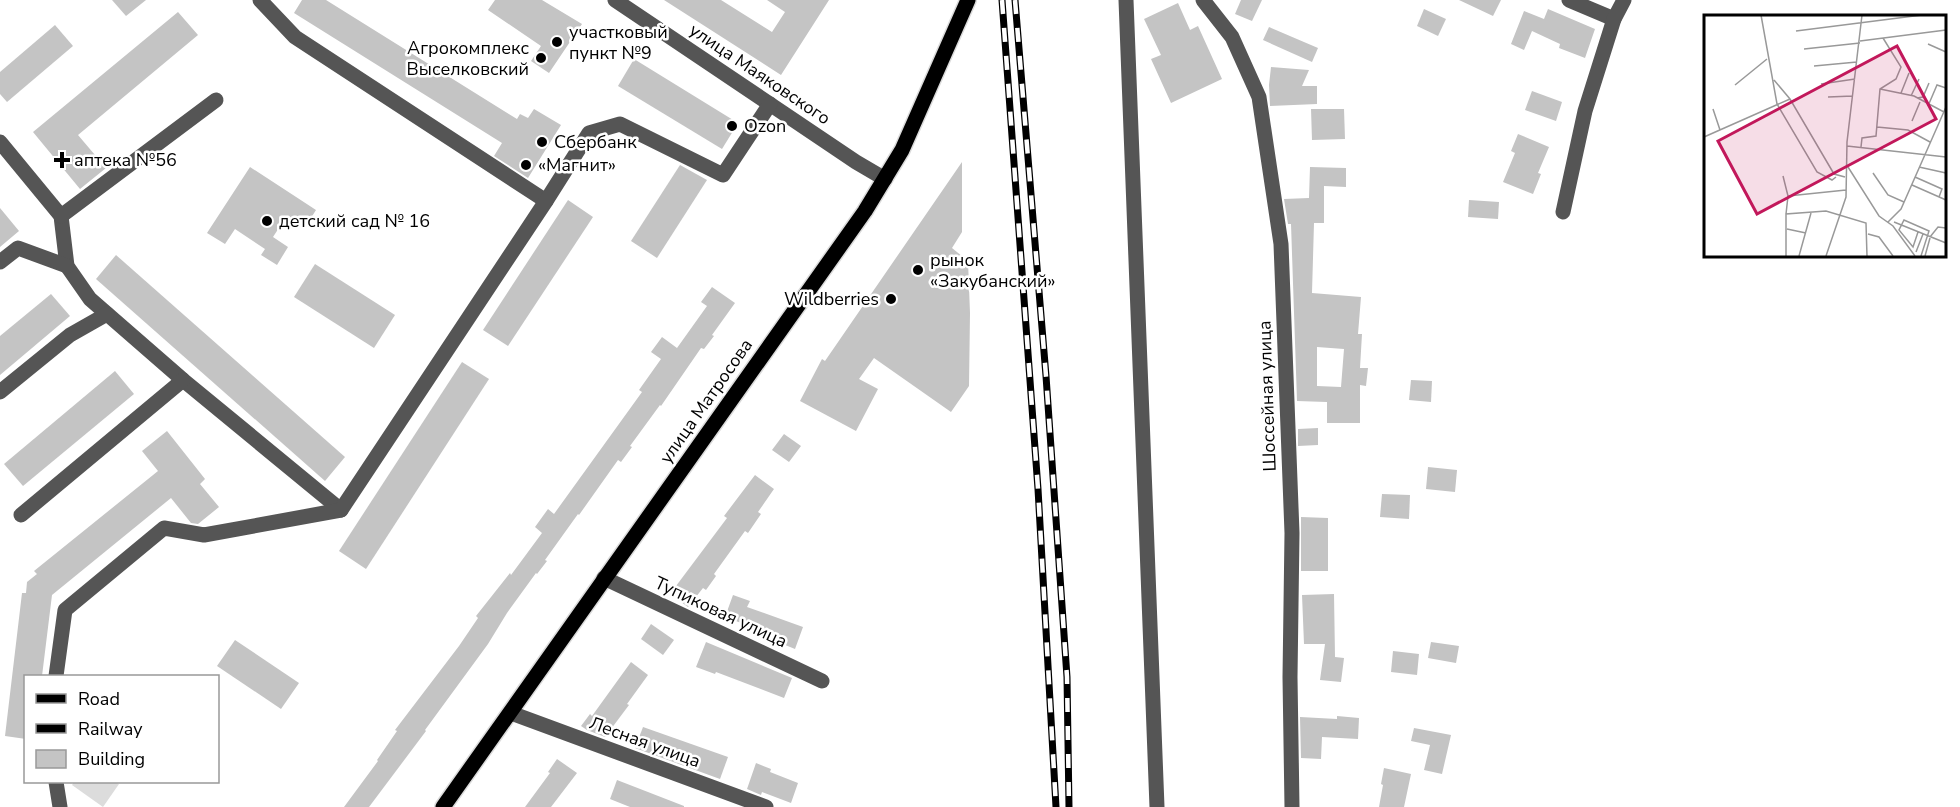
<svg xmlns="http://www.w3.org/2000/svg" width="1960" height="807" font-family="'Nunito Sans',sans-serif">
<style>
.green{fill:#dcdcdc}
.building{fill:#c4c4c4;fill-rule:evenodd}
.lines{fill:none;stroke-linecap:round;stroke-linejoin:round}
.major-casing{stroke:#dbdbdb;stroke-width:18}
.minor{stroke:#555;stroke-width:15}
.major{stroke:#000;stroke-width:15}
.rail-casing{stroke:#000;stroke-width:7}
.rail{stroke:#fff;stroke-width:4.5;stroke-dasharray:14;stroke-linecap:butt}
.poi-dot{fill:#000;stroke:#fff;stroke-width:2}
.labels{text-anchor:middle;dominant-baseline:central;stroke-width:5;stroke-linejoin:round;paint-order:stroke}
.poi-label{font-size:18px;fill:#000;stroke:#fff;text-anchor:start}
.street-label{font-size:18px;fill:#000;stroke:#fff}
.inset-road{fill:none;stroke:#999;stroke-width:1.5}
.view{fill:#c2185b;fill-opacity:0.15;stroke:#c2185b;stroke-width:3}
.inset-edge{fill:none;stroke:#000;stroke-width:3}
</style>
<rect width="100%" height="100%" fill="#fff"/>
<path class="green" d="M 74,782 L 115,782 L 119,784 L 103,807 L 72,785 Z"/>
<g class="building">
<path d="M 112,0 L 146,0 L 126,16 Z"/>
<path d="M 302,0 L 326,0 L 517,119 L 520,114 L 528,118 L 534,109 L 561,125 L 528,178 L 494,156 L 502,143 L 294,13 Z"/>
<path d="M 495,0 L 542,0 L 582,24 L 549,73 L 531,61 L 541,46 L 488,10 Z"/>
<path d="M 664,0 L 721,0 L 772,32 L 785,12 L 767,0 L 829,0 L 781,75 Z"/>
<path d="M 1241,0 L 1262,0 L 1252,21 L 1235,14 Z"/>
<path d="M 1459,0 L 1501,0 L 1493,16 Z"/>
<path d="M 1178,3 L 1190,30 L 1198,26 L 1222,79 L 1171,103 L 1151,59 L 1161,55 L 1144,19 Z"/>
<path d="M 1424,9 L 1446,19 L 1438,36 L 1417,26 Z"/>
<path d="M 1548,9 L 1595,29 L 1585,58 L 1559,48 L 1560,44 L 1532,31 L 1524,50 L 1511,44 L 1524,11 L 1544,19 Z"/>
<path d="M 178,12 L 198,35 L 78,135 L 106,168 L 80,189 L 33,132 Z"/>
<path d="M 55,25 L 73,46 L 7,102 L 0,94 L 0,72 Z"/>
<path d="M 1269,27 L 1318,48 L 1312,62 L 1263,40 Z"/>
<path d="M 634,59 L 738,123 L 722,149 L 618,86 Z"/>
<path d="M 1271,67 L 1309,70 L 1302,86 L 1317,86 L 1317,104 L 1270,106 L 1269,85 Z"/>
<path d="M 1532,91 L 1562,102 L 1556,121 L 1525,110 Z"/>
<path d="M 1311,109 L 1344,109 L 1345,139 L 1312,140 Z"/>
<path d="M 1518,134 L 1549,147 L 1538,173 L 1541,174 L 1533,194 L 1503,182 L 1515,153 L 1511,151 Z"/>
<path d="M 962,162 L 962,232 L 952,248 L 968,261 L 970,313 L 969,386 L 951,412 L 874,358 L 859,379 L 878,389 L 856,431 L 800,401 L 822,359 L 825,361 Z"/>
<path d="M 680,165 L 707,180 L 657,258 L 631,241 Z"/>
<path d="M 250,167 L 316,210 L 304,229 L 286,217 L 273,237 L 288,247 L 277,265 L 261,255 L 265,249 L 235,229 L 225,244 L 207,233 Z"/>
<path d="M 1310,167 L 1346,168 L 1346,187 L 1324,186 L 1324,223 L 1314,223 L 1312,293 L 1361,297 L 1358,334 L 1362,334 L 1360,368 L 1368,368 L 1366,386 L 1360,385 L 1360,423 L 1327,423 L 1327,402 L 1297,401 L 1291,224 L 1288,224 L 1284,199 L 1309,198 ZM 1317,347 L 1344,349 L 1341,387 L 1317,386 Z"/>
<path d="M 568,200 L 593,217 L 508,346 L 483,330 Z"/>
<path d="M 1469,200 L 1499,202 L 1498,219 L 1468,217 Z"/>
<path d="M 0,208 L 19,231 L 0,247 Z"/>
<path d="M 116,255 L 345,457 L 325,481 L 96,279 Z"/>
<path d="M 315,264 L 395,315 L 374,348 L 294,297 Z"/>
<path d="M 712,287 L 735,303 L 712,335 L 714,336 L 704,349 L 701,348 L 661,406 L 660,405 L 630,446 L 632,447 L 621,462 L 618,460 L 579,515 L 578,514 L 545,560 L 547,561 L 537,574 L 536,573 L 507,613 L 488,644 L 425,730 L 426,731 L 369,807 L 344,807 L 378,761 L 377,760 L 397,731 L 395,730 L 459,646 L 478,618 L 476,616 L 510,573 L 511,575 L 542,533 L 535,527 L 548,509 L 554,514 L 642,392 L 639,390 L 661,359 L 651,352 L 662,337 L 677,348 L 707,306 L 701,302 Z"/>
<path d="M 51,294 L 70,316 L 0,375 L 0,336 Z"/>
<path d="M 462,362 L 489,379 L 366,569 L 339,551 Z"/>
<path d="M 115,371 L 134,394 L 23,486 L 4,464 Z"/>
<path d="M 1411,380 L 1432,381 L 1431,402 L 1409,400 Z"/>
<path d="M 1318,428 L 1318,445 L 1298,446 L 1298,429 Z"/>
<path d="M 167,431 L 205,479 L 200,484 L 219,507 L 198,524 L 191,523 L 171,498 L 52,595 L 42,676 L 26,676 L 26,739 L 5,736 L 22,593 L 26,593 L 27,582 L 37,574 L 34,571 L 158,471 L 142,451 Z"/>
<path d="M 784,434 L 801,446 L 789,462 L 772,450 Z"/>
<path d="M 1428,467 L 1457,470 L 1455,492 L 1426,489 Z"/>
<path d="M 755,475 L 774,489 L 758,512 L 761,514 L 748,533 L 745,531 L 714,574 L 716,576 L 706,590 L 703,588 L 688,607 L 670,594 L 727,518 L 724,516 Z"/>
<path d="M 1382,494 L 1410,495 L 1409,519 L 1380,517 Z"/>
<path d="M 1301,517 L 1328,518 L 1328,571 L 1301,571 Z"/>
<path d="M 1334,594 L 1335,657 L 1344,658 L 1341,682 L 1320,680 L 1325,644 L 1304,644 L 1302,595 Z"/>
<path d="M 733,595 L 750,601 L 747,607 L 803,627 L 795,649 L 758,634 L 760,630 L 725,617 Z"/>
<path d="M 651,624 L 674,640 L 663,655 L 641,639 Z"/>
<path d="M 235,640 L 299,683 L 281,709 L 217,666 Z"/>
<path d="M 706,642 L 792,678 L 784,698 L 716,672 L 715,674 L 696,667 Z"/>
<path d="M 1431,642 L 1459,646 L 1456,663 L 1428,658 Z"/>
<path d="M 1393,651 L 1419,654 L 1417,675 L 1391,672 Z"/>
<path d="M 631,662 L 648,675 L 627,704 L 629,705 L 605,737 L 587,730 L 581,726 L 590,714 L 592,716 Z"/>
<path d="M 1337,716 L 1359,718 L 1358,739 L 1322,737 L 1321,759 L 1301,758 L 1300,717 L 1337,719 Z"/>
<path d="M 643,727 L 728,757 L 720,779 L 635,748 Z"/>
<path d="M 1414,728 L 1451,735 L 1442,774 L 1424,770 L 1430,745 L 1411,741 Z"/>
<path d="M 557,759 L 577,773 L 551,807 L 525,807 L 550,773 L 548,772 Z"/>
<path d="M 756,763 L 771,769 L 770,772 L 798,783 L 791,803 L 762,792 L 761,795 L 747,789 Z"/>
<path d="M 1384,768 L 1411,774 L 1404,807 L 1379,807 L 1383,785 L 1381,784 Z"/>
<path d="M 617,780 L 684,806 L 684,807 L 630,807 L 610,799 Z"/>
</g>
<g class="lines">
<g class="major-casing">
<path id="major" d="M 443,807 L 865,211 L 902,150 L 968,0"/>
</g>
<g class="minor">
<path d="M 260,0 L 295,37 L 546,201"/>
<path d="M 615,0 L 856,162 L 885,179"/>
<path d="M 1126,0 L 1157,807"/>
<path d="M 1203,0 L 1232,37 L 1259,97 L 1281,244 L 1292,533 L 1290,677 L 1292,807"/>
<path d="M 1569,0 L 1614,19"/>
<path d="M 0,142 L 61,216 L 67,266 L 90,299 L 183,380 L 341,510"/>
<path d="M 1563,212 L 1585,111 L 1614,19 L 1624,0"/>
<path d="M 61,216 L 216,100"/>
<path d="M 0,262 L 18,248 L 67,266"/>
<path d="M 0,392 L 70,335 L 107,314"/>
<path d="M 21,515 L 183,380"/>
<path d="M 604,578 L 822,681"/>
<path d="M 56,676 L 65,610 L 164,528 L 204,535 L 341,510 L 546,201 L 589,133 L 620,124 L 723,175 L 770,104"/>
<path d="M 511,713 L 766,807"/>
<path d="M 56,782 L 60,807"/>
</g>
<use href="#major" class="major"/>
<g class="rail-casing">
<g id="rail">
<path d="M 1002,0 L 1038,489 L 1056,807"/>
<path d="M 1015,0 L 1046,376 L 1067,677 L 1069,807"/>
</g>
</g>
<use href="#rail" class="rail"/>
</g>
<g class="poi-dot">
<circle cx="557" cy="42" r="6"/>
<circle cx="541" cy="58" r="6"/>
<circle cx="732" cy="126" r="6"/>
<circle cx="542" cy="142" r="6"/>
<path d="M59 151h6v6h6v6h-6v6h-6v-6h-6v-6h6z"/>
<circle cx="526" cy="165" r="6"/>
<circle cx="267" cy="221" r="6"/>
<circle cx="918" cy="270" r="6"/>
<circle cx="891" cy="299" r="6"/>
</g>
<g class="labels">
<g class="poi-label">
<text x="569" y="32">участковый<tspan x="569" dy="21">пункт №9</tspan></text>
<text x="529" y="48" text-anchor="end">Агрокомплекс<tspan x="529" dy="21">Выселковский</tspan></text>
<text x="744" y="126">Ozon</text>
<text x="554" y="142">Сбербанк</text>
<text x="74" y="160">аптека №56</text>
<text x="538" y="165">«Магнит»</text>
<text x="279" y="221">детский сад № 16</text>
<text x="930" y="260">рынок<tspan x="930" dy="21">«Закубанский»</tspan></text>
<text x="879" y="299" text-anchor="end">Wildberries</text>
</g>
<g class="street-label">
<text transform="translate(760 74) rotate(34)">улица Маяковского</text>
<text transform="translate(1267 396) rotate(-92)">Шоссейная улица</text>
<text transform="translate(706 401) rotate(-55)">улица Матросова</text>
<text transform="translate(721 612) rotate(25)">Тупиковая улица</text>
<text transform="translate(645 742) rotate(20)">Лесная улица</text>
</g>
</g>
<g transform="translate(1704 15)">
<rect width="242" height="242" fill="#fff"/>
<path class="inset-road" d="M 57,0 L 73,89 L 113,157 L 128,165 L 132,162M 92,16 L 218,0M 156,26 L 242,15M 224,29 L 242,37M 100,34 L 156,28M 110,51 L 153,47M 70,65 L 86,84 L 130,159 L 141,162M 117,69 L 151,64M 31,70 L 63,44M 176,74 L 210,81 L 240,97M 197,78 L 205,58M 207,81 L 215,64M 124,82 L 149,81M 213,83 L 219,82 L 225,68M 224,91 L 233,70 L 242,73M 9,94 L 16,115M 208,106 L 216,87M 173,112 L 204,115 L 226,127M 0,122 L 86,84M 143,131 L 242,142M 157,132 L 158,123 L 172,121 L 176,74 L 192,64 L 197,52 L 179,23M 144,152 L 175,201 L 189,211 L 211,241M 215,152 L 242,158M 169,158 L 184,180 L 200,187M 79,161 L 84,181 L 82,199M 211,162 L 238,174 L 235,182M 208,170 L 242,185M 84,181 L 142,175M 184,207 L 197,194 L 242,92M 190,207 L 242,228M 83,214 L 102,218M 214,217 L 209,232 L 195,215 L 200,205 L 225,216 L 217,241M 164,219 L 175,222 L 189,241M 226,222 L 234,212 L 242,213M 212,237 L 219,219M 82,241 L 82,199 L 122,196 L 162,208 L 163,241M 95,241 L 107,198M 122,241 L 142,182 L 143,127 L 158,0M 221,241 L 226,223"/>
<path class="view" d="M 193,31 L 232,104 L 53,199 L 14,126 Z"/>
<rect width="242" height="242" class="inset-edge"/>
</g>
<rect x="24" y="675" width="195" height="108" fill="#ffffff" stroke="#999999" stroke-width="1.5"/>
<rect x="36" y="694" width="30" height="9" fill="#000000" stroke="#999999" stroke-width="1.5"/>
<text x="78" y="705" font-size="18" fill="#000000">Road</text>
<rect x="36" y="724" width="30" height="9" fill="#000000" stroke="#999999" stroke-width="1.5"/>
<text x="78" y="735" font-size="18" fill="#000000">Railway</text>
<rect x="36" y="750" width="30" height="18" fill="#c4c4c4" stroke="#999999" stroke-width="1.5"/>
<text x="78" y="765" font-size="18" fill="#000000">Building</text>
</svg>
